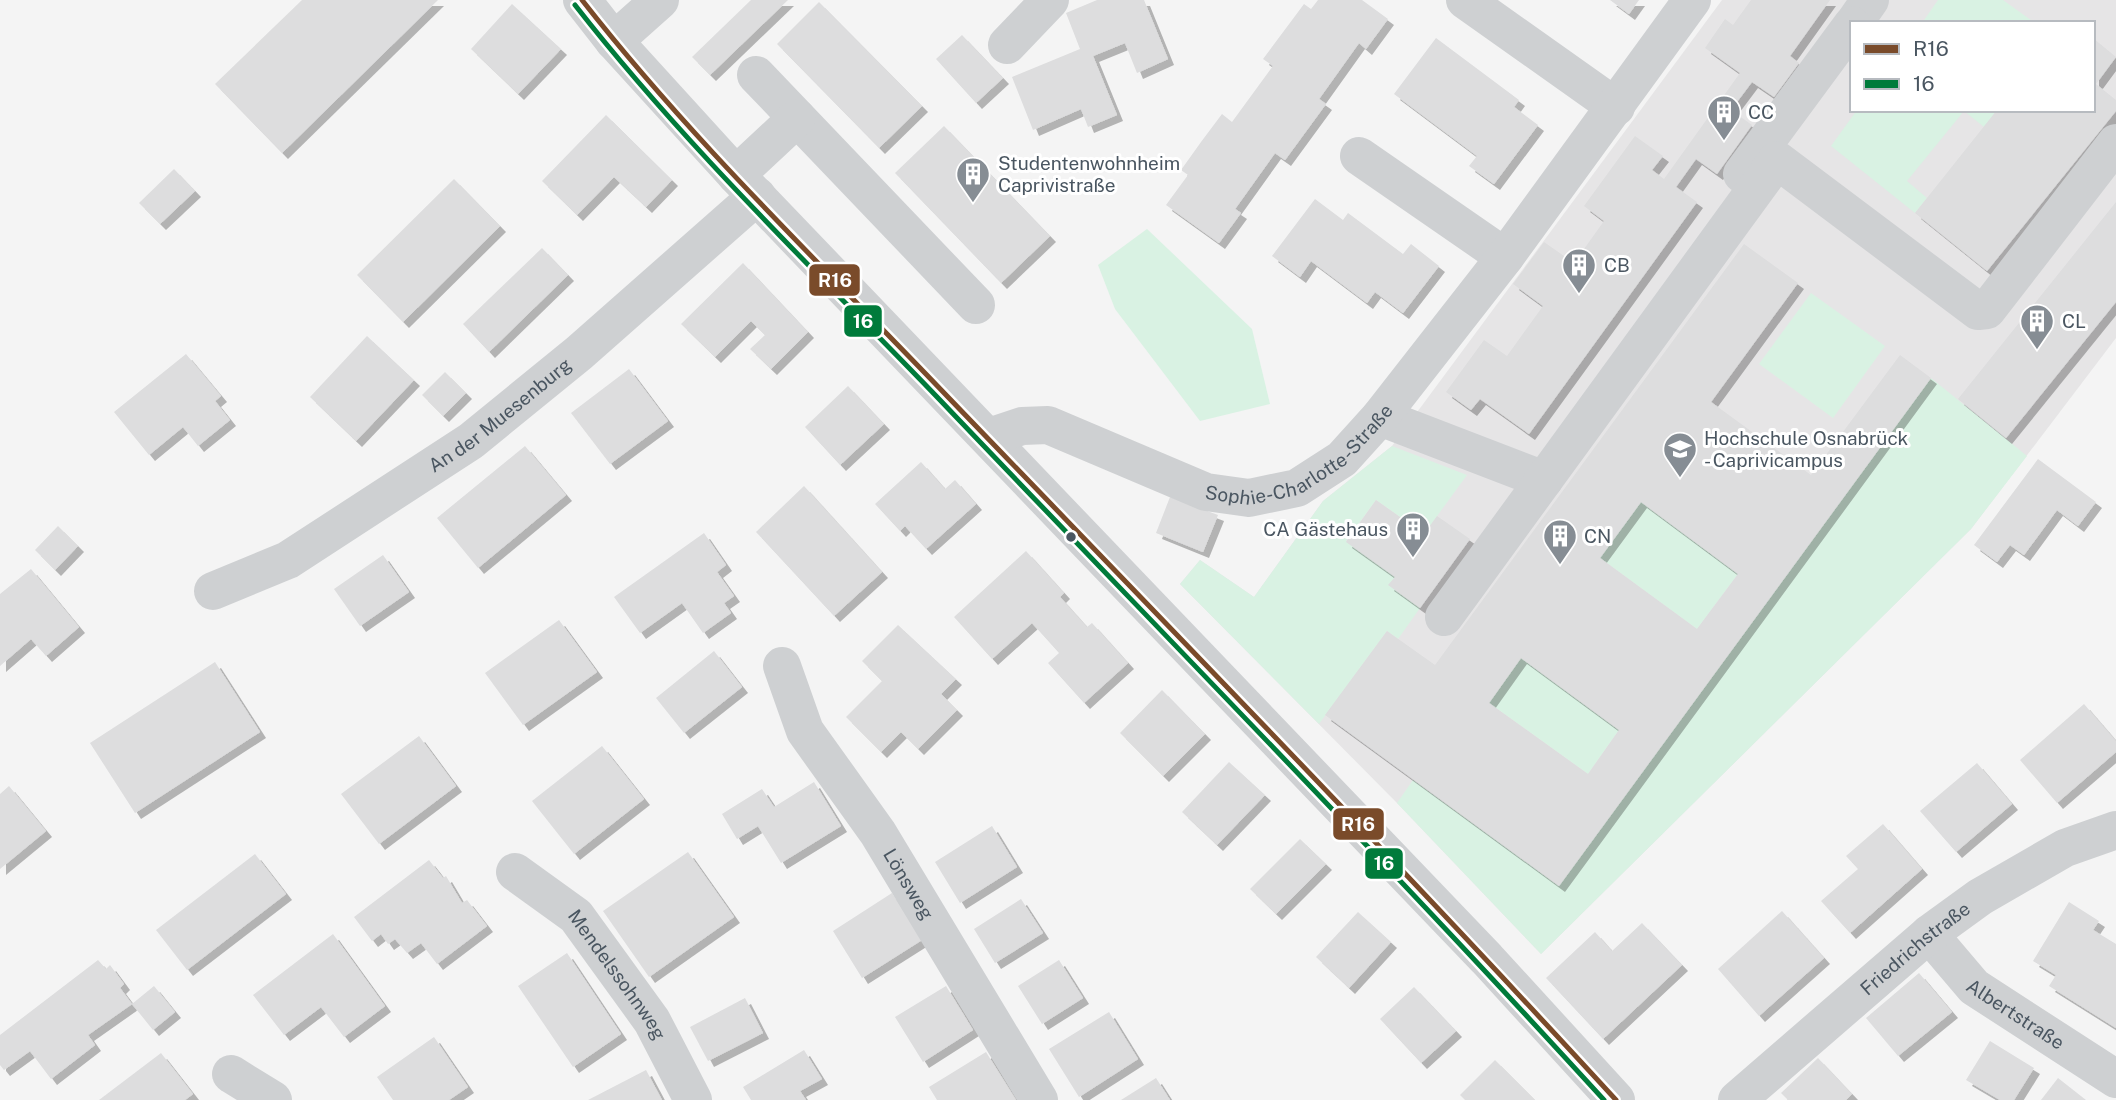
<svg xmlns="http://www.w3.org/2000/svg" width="2116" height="1100" font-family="'Public Sans',sans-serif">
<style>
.education{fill:#e6e5e6;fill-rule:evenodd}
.green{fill:#d9f2e3}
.building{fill:#ddddde;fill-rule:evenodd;filter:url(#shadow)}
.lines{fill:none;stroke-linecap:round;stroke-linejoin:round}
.minor{stroke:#ced0d2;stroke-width:38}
.bus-1-casing{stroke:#fff;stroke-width:10}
.bus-2-casing{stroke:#fff;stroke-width:10}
.bus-1{stroke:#7a4b2a;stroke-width:5}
.bus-2{stroke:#007b3b;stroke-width:5}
.bus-dot{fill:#4a5661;stroke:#fff;stroke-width:2.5}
.labels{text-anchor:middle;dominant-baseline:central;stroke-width:6;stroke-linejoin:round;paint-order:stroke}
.poi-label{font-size:19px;fill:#4a5661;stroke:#fff;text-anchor:start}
.street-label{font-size:19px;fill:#4a5661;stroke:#fff}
.line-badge{stroke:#fff;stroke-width:2.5}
.badge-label{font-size:19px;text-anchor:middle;font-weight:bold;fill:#fff}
</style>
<defs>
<filter id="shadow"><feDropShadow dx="6" dy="6" stdDeviation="0" flood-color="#0004"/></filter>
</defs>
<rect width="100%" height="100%" fill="#f4f4f4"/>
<path class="education" d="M 1722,0 L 2116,0 L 2116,338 L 1971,529 L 1541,954 L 1397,803 L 1180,584 L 1200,560 L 1254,597 L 1323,501 L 1392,446 ZM 1852,23 L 2093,23 L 2093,110 L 1852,110 Z"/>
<g class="green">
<path d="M 1938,0 L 2003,0 L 2035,23 L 1922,23 Z"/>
<path d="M 1857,110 L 1997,110 L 1984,127 L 1964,111 L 1907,181 L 1927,198 L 1915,213 L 1831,146 Z"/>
<path d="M 1147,229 L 1252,329 L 1270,404 L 1200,421 L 1115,309 L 1098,265 Z"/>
<path d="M 1811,293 L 1885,346 L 1833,418 L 1759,364 Z"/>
<path d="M 1931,378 L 2027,456 L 1971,529 L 1541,954 L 1397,803 L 1413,780 L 1559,886 Z"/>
<path d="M 1392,446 L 1467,475 L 1424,534 L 1376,500 L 1346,541 L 1395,577 L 1389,585 L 1420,608 L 1398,639 L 1387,631 L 1319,724 L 1180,584 L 1200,560 L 1254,597 L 1323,501 Z"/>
<path d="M 1641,502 L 1738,574 L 1697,629 L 1600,558 Z"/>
<path d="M 1521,658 L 1619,730 L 1588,774 L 1489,703 Z"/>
</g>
<g class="building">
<path d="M 302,0 L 438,0 L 282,153 L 215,84 Z"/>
<path d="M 751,0 L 788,0 L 710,75 L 692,57 Z"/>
<path d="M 1097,0 L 1144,0 L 1168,59 L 1137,73 L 1125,43 L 1093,56 L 1117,115 L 1088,127 L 1081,109 L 1033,130 L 1012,77 L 1080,49 L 1066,13 Z"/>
<path d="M 1318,0 L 1362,0 L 1388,19 L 1366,49 L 1359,43 L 1319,99 L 1326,104 L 1285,160 L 1275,153 L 1235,209 L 1241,213 L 1219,243 L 1166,205 L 1188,175 L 1181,170 L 1201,142 L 1222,114 L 1232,122 L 1273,66 L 1263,59 L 1304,4 L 1311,9 Z"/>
<path d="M 1610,0 L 1639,0 L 1629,14 Z"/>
<path d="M 1751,0 L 1830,0 L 1790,56 L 1799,63 L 1774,97 L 1752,82 L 1731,110 L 1752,125 L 1717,174 L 1696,159 L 1676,187 L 1697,202 L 1529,434 L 1480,399 L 1471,410 L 1446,392 L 1484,340 L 1507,356 L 1543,306 L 1513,284 L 1544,242 L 1574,263 L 1604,221 L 1584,206 L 1635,136 L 1663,156 L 1652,170 L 1664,179 L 1740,73 L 1705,48 L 1725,19 L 1733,25 Z"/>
<path d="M 819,2 L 922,106 L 879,148 L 777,44 Z"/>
<path d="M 512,4 L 561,49 L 518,94 L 471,49 Z"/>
<path d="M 962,35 L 1003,78 L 976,103 L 936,59 Z"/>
<path d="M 1436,38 L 1519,100 L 1514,107 L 1538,125 L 1494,184 L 1469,166 L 1477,156 L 1394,94 Z"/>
<path d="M 2093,38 L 2116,57 L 2096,84 L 2116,100 L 2116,111 L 1987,271 L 1915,213 L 1997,110 L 2093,110 Z"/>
<path d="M 606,115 L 672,180 L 646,207 L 614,177 L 577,215 L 542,181 Z"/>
<path d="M 944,126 L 1050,236 L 1001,283 L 895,173 Z"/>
<path d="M 174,169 L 195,191 L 160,224 L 139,203 Z"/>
<path d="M 454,179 L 500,226 L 403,322 L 357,275 Z"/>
<path d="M 1315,199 L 1343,220 L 1348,213 L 1403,254 L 1411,244 L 1439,266 L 1403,313 L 1375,292 L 1367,303 L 1311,261 L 1300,277 L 1272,256 Z"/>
<path d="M 2116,202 L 2116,302 L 2006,438 L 1958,399 Z"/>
<path d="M 1744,244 L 1798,283 L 1711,402 L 1811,475 L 1900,355 L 1931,378 L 1559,886 L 1325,715 L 1387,631 L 1435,665 ZM 1641,502 L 1738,574 L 1697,629 L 1600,558 ZM 1521,658 L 1619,730 L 1588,774 L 1489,703 Z"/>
<path d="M 542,248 L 568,275 L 489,352 L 463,324 Z"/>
<path d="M 743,263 L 808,332 L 771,369 L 750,349 L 765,335 L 751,321 L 715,357 L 681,324 Z"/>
<path d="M 367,336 L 414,380 L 356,441 L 310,397 Z"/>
<path d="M 186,354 L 221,396 L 215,401 L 230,420 L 198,446 L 183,427 L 149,455 L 114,412 Z"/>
<path d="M 629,369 L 668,421 L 610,464 L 571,413 Z"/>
<path d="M 445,372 L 466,393 L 443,416 L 422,395 Z"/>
<path d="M 848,386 L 884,424 L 840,465 L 805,427 Z"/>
<path d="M 525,446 L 566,495 L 478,568 L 437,518 Z"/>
<path d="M 2038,459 L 2096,502 L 2078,526 L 2057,510 L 2024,555 L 2010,545 L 1997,562 L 1974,545 Z"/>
<path d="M 921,462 L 945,489 L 955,480 L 976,504 L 926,549 L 905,526 L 900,531 L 875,504 Z"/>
<path d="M 804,486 L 882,572 L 834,616 L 756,532 Z"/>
<path d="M 1170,497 L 1218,515 L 1203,552 L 1156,533 Z"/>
<path d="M 1376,500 L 1424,534 L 1437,516 L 1470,539 L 1420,608 L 1388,585 L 1395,577 L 1346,542 Z"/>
<path d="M 58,526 L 78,546 L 55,570 L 35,550 Z"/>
<path d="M 704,533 L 726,565 L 717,572 L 734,596 L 724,603 L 731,613 L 703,633 L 682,603 L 640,633 L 614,597 Z"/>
<path d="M 1026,551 L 1064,593 L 1060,597 L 1087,627 L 1092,623 L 1128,663 L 1084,703 L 1048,663 L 1059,653 L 1032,623 L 992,659 L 954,617 Z"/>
<path d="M 383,555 L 409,592 L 360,626 L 334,589 Z"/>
<path d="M 31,569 L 79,627 L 46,656 L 31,639 L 0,666 L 0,594 Z"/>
<path d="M 559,620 L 597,672 L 523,725 L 485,673 Z"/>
<path d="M 898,625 L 956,679 L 941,694 L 957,710 L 918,749 L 901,732 L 881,752 L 846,717 L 882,681 L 862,661 Z"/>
<path d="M 714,651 L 742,687 L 684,733 L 656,698 Z"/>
<path d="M 215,662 L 260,732 L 135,813 L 90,743 Z"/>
<path d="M 1162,690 L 1205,734 L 1163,776 L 1120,733 Z"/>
<path d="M 2084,704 L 2116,741 L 2116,752 L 2057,803 L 2020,760 Z"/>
<path d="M 419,736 L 456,786 L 379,844 L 341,794 Z"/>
<path d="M 602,746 L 644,799 L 574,854 L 532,801 Z"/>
<path d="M 1229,762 L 1265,795 L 1217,845 L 1182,812 Z"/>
<path d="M 1977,763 L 2012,804 L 1956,852 L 1920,811 Z"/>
<path d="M 814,782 L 841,826 L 781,863 L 758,826 L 737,839 L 722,814 L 762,789 L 774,807 Z"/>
<path d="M 9,786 L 46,831 L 0,869 L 0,794 Z"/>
<path d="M 1883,824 L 1922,869 L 1850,933 L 1821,901 L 1858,869 L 1846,856 Z"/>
<path d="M 992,826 L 1017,867 L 960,903 L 935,862 Z"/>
<path d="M 1300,839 L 1326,864 L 1276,914 L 1250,889 Z"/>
<path d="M 688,852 L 734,917 L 649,977 L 603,911 Z"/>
<path d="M 255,854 L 286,894 L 187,970 L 156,930 Z"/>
<path d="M 429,860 L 443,878 L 446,876 L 462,903 L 467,900 L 487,926 L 437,964 L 421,943 L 407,953 L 395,939 L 388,944 L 381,934 L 372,941 L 354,917 Z"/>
<path d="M 892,893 L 922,940 L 862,978 L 833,931 Z"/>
<path d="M 1021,899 L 1043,933 L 995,963 L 974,929 Z"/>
<path d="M 2069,902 L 2099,921 L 2093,930 L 2116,944 L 2116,1028 L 2049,986 L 2056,975 L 2033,961 Z"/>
<path d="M 1782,911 L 1824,958 L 1759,1016 L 1718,969 Z"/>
<path d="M 1358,912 L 1391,942 L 1349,988 L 1316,957 Z"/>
<path d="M 1642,923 L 1682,965 L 1603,1039 L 1546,978 L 1595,932 L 1612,951 Z"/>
<path d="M 333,934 L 385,1006 L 344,1037 L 321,1007 L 284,1035 L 253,995 Z"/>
<path d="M 567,953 L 621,1034 L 573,1067 L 518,986 Z"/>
<path d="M 98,960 L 106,969 L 110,965 L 124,984 L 120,988 L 132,1004 L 88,1035 L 95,1045 L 51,1079 L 30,1051 L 4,1070 L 0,1065 L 0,1035 Z"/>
<path d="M 1059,960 L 1083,998 L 1042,1024 L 1018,986 Z"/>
<path d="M 1919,973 L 1952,1012 L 1898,1056 L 1866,1018 Z"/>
<path d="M 154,986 L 175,1012 L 153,1030 L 132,1004 Z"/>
<path d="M 946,986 L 973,1030 L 923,1062 L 895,1017 Z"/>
<path d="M 1414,987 L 1456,1031 L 1421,1063 L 1380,1019 Z"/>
<path d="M 745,998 L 763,1033 L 708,1061 L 690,1027 Z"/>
<path d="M 1109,1012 L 1138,1059 L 1079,1097 L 1049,1049 Z"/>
<path d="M 434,1037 L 468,1087 L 449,1100 L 393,1100 L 377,1077 Z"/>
<path d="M 1990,1041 L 2034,1068 L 2014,1100 L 2000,1100 L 1966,1080 Z"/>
<path d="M 804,1050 L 822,1079 L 800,1091 L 806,1100 L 751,1100 L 743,1087 Z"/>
<path d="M 986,1052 L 1016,1100 L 937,1100 L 929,1087 Z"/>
<path d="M 161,1053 L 193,1094 L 185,1100 L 99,1100 Z"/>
<path d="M 1818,1058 L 1852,1094 L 1846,1100 L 1788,1100 L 1781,1093 Z"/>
<path d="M 1495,1060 L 1535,1100 L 1465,1100 L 1460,1095 Z"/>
<path d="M 646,1070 L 662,1100 L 588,1100 Z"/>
<path d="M 1156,1078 L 1170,1100 L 1121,1100 Z"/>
<path d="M 2058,1078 L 2086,1100 L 2041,1100 Z"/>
</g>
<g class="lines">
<g class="minor">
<path d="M 582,0 L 614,41 L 736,175 L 1487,959 L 1616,1100"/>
<path d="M 1465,0 L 1616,107"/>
<path d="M 1854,23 L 1870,0"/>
<path d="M 614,41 L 660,0"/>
<path d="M 1007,45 L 1050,0"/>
<path d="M 756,75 L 976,305"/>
<path d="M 1359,156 L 1505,257"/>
<path d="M 1742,174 L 1852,25"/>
<path d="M 736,175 L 797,118"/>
<path d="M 1380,417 L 1544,480"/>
<path id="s1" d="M 989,437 L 1022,426 L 1048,425 L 1206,492 L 1249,498 L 1297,488 L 1342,459 L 1380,417 L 1505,257 L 1692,0"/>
<path id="s2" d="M 213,591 L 288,560 L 471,441 L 579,353 L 757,196"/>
<path d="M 1444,617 L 1777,160 L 1978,311 L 1987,310 L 2116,143"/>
<path id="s3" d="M 782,666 L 805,731 L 878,833 L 1039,1100"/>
<path id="s4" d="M 515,872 L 576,916 L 652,1021 L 693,1100"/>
<path id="s5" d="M 1929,934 L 1974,987 L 2116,1079"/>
<path d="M 231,1074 L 273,1100"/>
<path id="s6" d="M 1737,1100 L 1929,934 L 1980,897 L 2065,848 L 2116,830"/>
</g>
<g class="bus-1-casing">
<path id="bus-1" d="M 582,0 C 692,141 824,267 947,396 C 1171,629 1397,861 1616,1100"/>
</g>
<g class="bus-2-casing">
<path id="bus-2" d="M 575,5 C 685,146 816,271 939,399 C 1161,632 1387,862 1604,1100"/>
</g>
<use href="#bus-1" class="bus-1"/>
<use href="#bus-2" class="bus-2"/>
</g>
<defs>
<g id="building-pin" transform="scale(1.75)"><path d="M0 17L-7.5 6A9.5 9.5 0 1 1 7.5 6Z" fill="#868d94" stroke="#fff"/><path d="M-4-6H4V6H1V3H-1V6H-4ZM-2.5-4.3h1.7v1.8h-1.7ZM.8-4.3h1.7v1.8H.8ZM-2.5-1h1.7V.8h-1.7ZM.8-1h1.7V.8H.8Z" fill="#fff"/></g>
<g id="university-pin" transform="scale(1.75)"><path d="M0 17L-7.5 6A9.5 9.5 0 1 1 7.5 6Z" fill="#868d94" stroke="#fff"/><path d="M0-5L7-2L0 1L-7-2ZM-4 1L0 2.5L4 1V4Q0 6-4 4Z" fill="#fff"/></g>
</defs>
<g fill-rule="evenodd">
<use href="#building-pin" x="1724" y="112"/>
<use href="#building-pin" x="973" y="174"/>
<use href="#building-pin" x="1579" y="265"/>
<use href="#building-pin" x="2037" y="321"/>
<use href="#university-pin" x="1680" y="449"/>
<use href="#building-pin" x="1413" y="529"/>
<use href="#building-pin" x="1560" y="536"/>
</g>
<circle class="bus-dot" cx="1071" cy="537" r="6"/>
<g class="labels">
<g class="poi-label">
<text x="1748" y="112">CC</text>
<text x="998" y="163">Studentenwohnheim<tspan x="998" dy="22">Caprivistraße</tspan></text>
<text x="1604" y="265">CB</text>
<text x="2062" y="321">CL</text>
<text x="1704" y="438">Hochschule Osnabrück<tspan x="1704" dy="22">- Caprivicampus</tspan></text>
<text x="1388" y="529" text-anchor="end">CA Gästehaus</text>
<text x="1584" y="536">CN</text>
</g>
<g class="street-label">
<text stroke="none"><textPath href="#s2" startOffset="338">An der Muesenburg</textPath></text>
<text stroke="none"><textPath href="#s1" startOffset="340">Sophie-Charlotte-Straße</textPath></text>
<text stroke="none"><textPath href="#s3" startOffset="254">Lönsweg</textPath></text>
<text stroke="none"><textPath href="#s6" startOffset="234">Friedrichstraße</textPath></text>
<text stroke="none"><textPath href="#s4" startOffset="147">Mendelssohnweg</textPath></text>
<text stroke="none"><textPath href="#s5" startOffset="119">Albertstraße</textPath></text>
</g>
</g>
<g class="line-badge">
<rect x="808" y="263" width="53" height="34" rx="7" fill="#7a4b2a"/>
<rect x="843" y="304" width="40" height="34" rx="7" fill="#007b3b"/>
<rect x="1332" y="807" width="53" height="34" rx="7" fill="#7a4b2a"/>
<rect x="1364" y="847" width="40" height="33" rx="7" fill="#007b3b"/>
</g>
<g class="badge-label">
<text x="835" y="287">R16</text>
<text x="863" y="328">16</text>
<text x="1358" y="831">R16</text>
<text x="1384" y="870">16</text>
</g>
<rect x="1850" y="21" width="245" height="91" fill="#ffffff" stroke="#b7bbc0" stroke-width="2"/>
<rect x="1864" y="44" width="35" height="10" fill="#7a4b2a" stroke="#b7bbc0" stroke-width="2"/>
<text x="1913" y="56" font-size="21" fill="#4a5661">R16</text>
<rect x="1864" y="79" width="35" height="10" fill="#007b3b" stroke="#b7bbc0" stroke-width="2"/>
<text x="1913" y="91" font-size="21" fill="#4a5661">16</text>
</svg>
